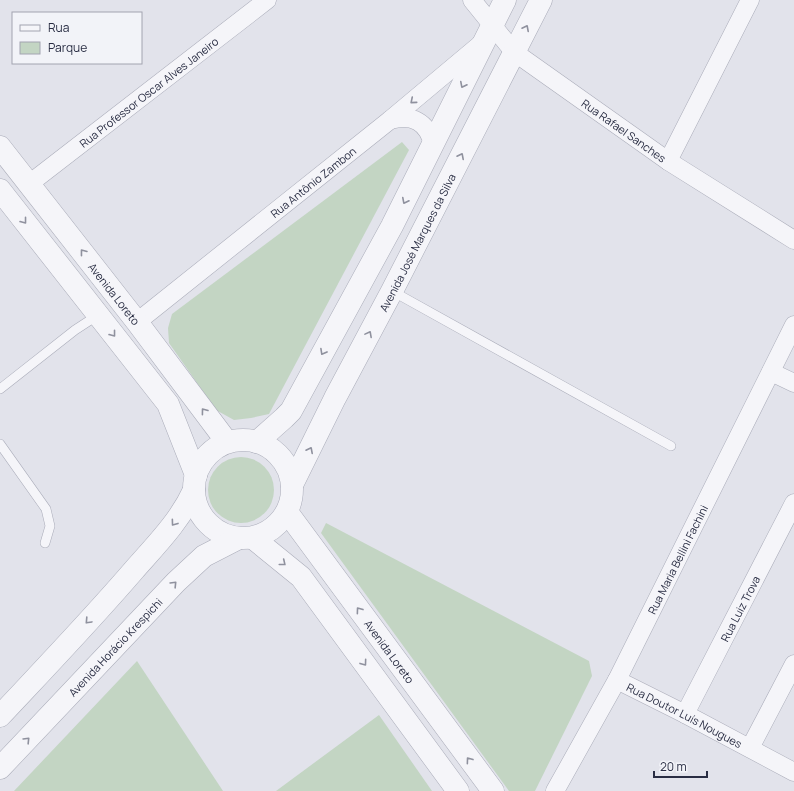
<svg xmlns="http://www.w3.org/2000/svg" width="794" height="791" font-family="Manrope,sans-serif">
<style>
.green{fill:#c3d5c3}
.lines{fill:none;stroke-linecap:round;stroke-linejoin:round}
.service-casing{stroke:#aaacb9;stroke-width:10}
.minor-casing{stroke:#aaacb9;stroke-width:19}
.tertiary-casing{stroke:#aaacb9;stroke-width:23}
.service{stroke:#f5f5f9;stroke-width:9}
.minor{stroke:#f5f5f9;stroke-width:18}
.tertiary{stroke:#f5f5f9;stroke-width:22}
.oneway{stroke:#8f919e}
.labels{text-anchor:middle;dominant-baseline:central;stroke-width:3.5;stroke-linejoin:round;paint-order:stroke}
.street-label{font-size:11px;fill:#292d43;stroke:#f2f3f8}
</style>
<rect width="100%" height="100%" fill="#e2e3eb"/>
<g class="green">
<path d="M 402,142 L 409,150 L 269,414 L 251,418 L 234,420 L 216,410 L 169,343 L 168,328 L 172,314 Z"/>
<circle cx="241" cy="490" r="33"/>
<path d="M 326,523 L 589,661 L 592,676 L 535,791 L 509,791 L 321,533 Z"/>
<path d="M 137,661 L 223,791 L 14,791 Z"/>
<path d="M 379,715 L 432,791 L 276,791 Z"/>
</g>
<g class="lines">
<g class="service-casing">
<g id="service">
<path d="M 392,291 L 671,446"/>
<path d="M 0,389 L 75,330 L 98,315"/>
<path d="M 0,444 L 46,509 L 50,526 L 45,543"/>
</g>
</g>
<g class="minor-casing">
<g id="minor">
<path id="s1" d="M 472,0 L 514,52 L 668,161 L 794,240"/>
<path d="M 390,120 C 413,114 427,122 433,144"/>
<path d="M 668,161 L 750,0"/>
<path id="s2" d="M 29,184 L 267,0"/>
<path id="s3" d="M 137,322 L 390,120 L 482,43"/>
<path d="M 771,372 L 794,383"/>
<path id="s4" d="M 617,680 L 685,714 L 794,772"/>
<path id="s5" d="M 685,714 L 794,503"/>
<path d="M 750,748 L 794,664"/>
<path id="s6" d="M 555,791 L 617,680 L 794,325"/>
</g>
</g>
<g class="tertiary-casing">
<g id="tertiary">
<path id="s7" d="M 0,147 L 137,322 L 227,442"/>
<path d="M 0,190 L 168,404 L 196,475"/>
<circle cx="243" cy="489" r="49"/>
<path d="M 257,442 L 284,418 L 291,411 L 392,226 L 505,0"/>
<path id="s8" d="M 292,485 L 335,398 L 392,291 L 541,0"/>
<path id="s9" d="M 287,512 L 493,791"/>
<path d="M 253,538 L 301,577 L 458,791"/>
<path d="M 0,716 C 45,668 91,620 134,570 C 156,545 180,521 194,490"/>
<path id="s10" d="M 0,768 L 176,582 L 204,556 L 239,538"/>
</g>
</g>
<use href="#service" class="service"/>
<use href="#minor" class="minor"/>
<use href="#tertiary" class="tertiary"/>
</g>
<defs><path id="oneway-chevron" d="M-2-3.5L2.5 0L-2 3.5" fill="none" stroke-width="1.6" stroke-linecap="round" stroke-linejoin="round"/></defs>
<g class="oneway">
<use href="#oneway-chevron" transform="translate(526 28) rotate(-63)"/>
<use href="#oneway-chevron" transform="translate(463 85) rotate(117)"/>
<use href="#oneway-chevron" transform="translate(413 101) rotate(140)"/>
<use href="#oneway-chevron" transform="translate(461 156) rotate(-63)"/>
<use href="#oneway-chevron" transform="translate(405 201) rotate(117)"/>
<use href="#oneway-chevron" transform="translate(24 221) rotate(52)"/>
<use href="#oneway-chevron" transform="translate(83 252) rotate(-128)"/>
<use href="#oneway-chevron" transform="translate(113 334) rotate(52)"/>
<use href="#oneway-chevron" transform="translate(369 334) rotate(-62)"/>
<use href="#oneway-chevron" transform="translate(323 352) rotate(119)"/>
<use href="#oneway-chevron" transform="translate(204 411) rotate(-127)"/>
<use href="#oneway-chevron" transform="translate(310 450) rotate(-63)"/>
<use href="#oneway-chevron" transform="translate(174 523) rotate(126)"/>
<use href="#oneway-chevron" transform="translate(283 563) rotate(39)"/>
<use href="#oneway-chevron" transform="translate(174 584) rotate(-46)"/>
<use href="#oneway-chevron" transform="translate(359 610) rotate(-126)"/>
<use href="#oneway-chevron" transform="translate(88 621) rotate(133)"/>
<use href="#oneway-chevron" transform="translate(364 663) rotate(54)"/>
<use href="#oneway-chevron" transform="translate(27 740) rotate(-46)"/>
<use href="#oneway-chevron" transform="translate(469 760) rotate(-126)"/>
</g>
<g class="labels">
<g class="street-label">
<text stroke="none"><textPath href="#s2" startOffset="151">Rua Professor Oscar Alves Janeiro</textPath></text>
<text stroke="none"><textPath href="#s1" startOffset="202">Rua Rafael Sanches</textPath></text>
<text stroke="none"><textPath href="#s3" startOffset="225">Rua Antônio Zambon</textPath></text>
<text stroke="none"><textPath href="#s8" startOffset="273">Avenida José Marques da Silva</textPath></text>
<text stroke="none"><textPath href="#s7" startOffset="186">Avenida Loreto</textPath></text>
<text stroke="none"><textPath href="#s6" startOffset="262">Rua Maria Bellini Fachini</textPath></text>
<text stroke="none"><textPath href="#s5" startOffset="119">Rua Luiz Trova</textPath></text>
<text stroke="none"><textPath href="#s10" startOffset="167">Avenida Horácio Krespichi</textPath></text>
<text stroke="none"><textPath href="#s9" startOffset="173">Avenida Loreto</textPath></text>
<text stroke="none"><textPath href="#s4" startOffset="76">Rua Doutor Luís Nougues</textPath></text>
</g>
</g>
<rect x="12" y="12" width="130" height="52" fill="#f2f3f8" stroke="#a2a4b0"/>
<rect x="20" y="25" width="20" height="6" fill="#f5f5f9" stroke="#a2a4b0"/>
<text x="48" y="32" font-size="12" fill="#292d43">Rua</text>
<rect x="20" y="42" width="20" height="12" fill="#c3d5c3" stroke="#a2a4b0"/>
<text x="48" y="52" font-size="12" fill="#292d43">Parque</text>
<path d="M654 771v6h53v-6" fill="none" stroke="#292d43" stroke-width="2"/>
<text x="660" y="771" font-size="12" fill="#292d43" stroke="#f2f3f8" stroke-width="3" paint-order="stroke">20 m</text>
</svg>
